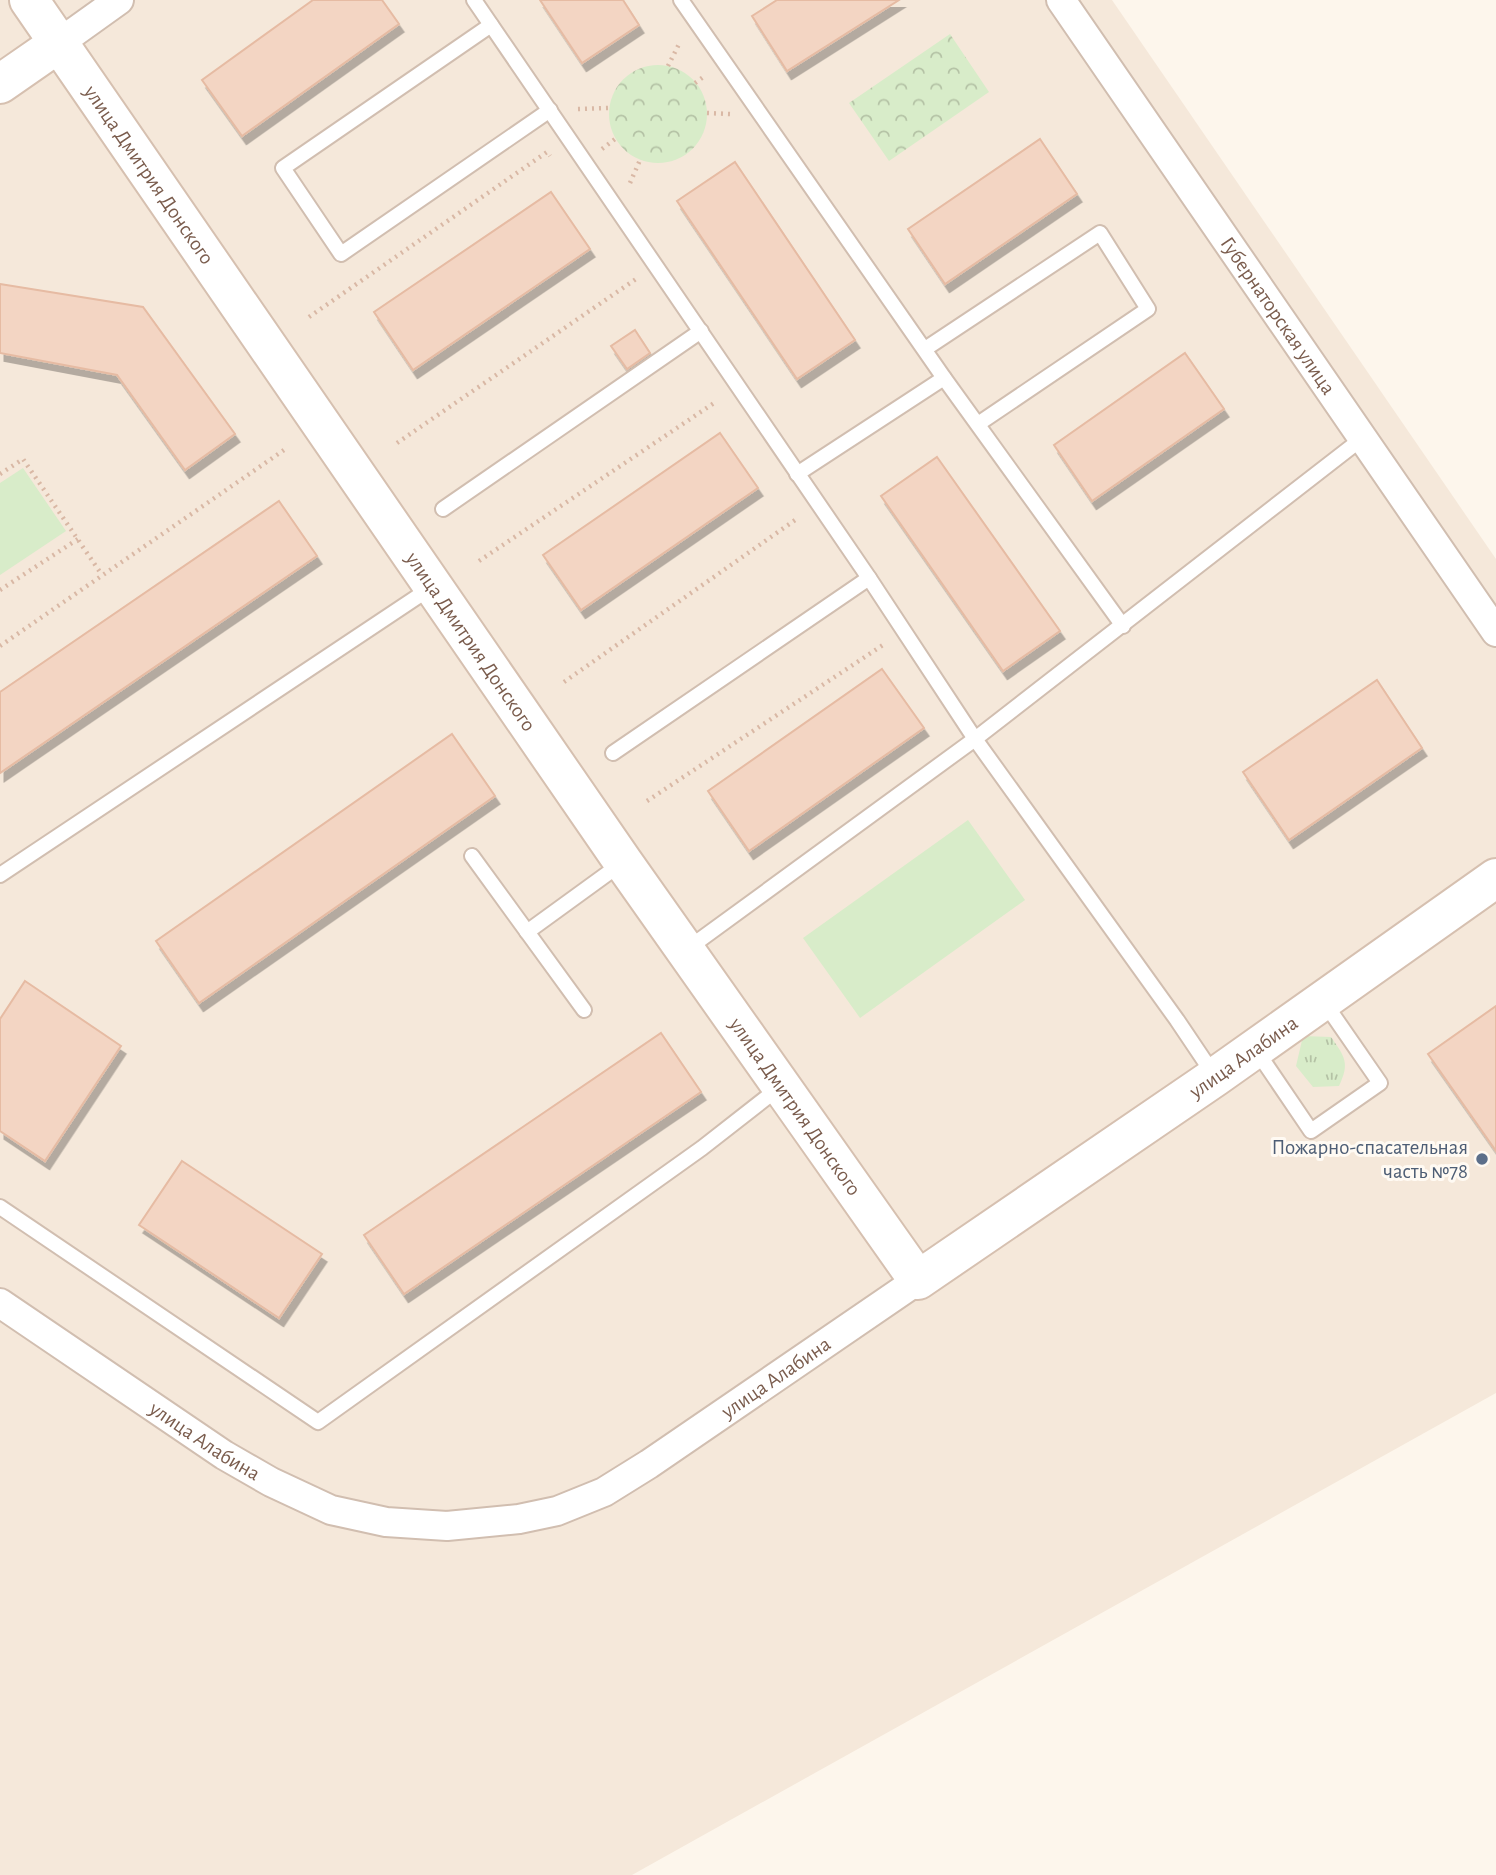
<svg xmlns="http://www.w3.org/2000/svg" width="1496" height="1875" font-family="'Alegreya Sans',sans-serif">
<style>
.residential{fill:#f5e8da}
.grass{fill:url(#grass-tufts)}
.forest{fill:url(#forest-crowns)}
.pitch{fill:#d8ecc9}
.building{fill:#f3d5c3;stroke:#e6bba3;stroke-width:2;filter:url(#shadow)}
.lines{fill:none;stroke-linecap:round;stroke-linejoin:round}
.lane-casing{stroke:#d1beb0;stroke-width:18}
.street-casing{stroke:#d1beb0;stroke-width:32}
.secondary-casing{stroke:#d6c0b0;stroke-width:42}
.path{stroke:#d9b8a5;stroke-width:4.5;stroke-dasharray:2 5;stroke-linecap:butt}
.lane{stroke:#fff;stroke-width:14}
.street{stroke:#fff;stroke-width:28}
.secondary{stroke:#fff;stroke-width:38}
.service-dot{fill:#5c6f8a;stroke:#fffaf3;stroke-width:2.5}
.labels{text-anchor:middle;dominant-baseline:central;stroke-width:6;stroke-linejoin:round;paint-order:stroke}
.street-label{font-size:21px;fill:#7a5c4d;stroke:#fffaf3}
.service-label{font-size:21px;fill:#4e5e75;stroke:#fffaf3;text-anchor:end}
</style>
<defs>
<pattern id="grass-tufts" width="24" height="20" patternUnits="userSpaceOnUse" patternTransform="scale(1.75)"><rect width="24" height="20" fill="#d8ecc9"/><path d="M3 7l-1-3M5 7V3M7 7l1-3M15 17l-1-3M17 17v-4M19 17l1-3" fill="none" stroke="#b4c2a5"/></pattern>
<pattern id="forest-crowns" width="20" height="18" patternUnits="userSpaceOnUse" patternTransform="scale(1.75)"><rect width="20" height="18" fill="#d8ecc9"/><path d="M2 6a3 3 0 1 1 6 0M12 15a3 3 0 1 1 6 0" fill="none" stroke="#b4c2a5"/></pattern>
<filter id="shadow"><feDropShadow dx="4.5" dy="8" stdDeviation="0" flood-color="#0004"/></filter>
</defs>
<rect width="100%" height="100%" fill="#fdf6ec"/>
<path class="residential" d="M 0,0 L 1112,0 L 1496,559 L 1496,1393 L 632,1875 L 0,1875 Z"/>
<path class="grass" d="M 1303,1036 L 1331,1037 C 1345,1057 1350,1063 1339,1086 L 1313,1087 L 1296,1066 Z"/>
<g class="forest">
<path d="M 950,34 L 989,92 L 889,161 L 849,103 Z"/>
<circle cx="658" cy="114" r="49"/>
</g>
<g class="pitch">
<path d="M 23,468 L 66,531 L 0,575 L 0,483 Z"/>
<path d="M 968,820 L 1025,900 L 860,1018 L 803,938 Z"/>
</g>
<g class="building">
<path d="M 313,0 L 382,0 L 399,24 L 242,136 L 202,80 Z"/>
<path d="M 540,0 L 623,0 L 639,25 L 582,63 Z"/>
<path d="M 777,0 L 899,0 L 787,71 L 752,16 Z"/>
<path d="M 1040,139 L 1077,194 L 945,284 L 908,229 Z"/>
<path d="M 735,162 L 855,340 L 797,379 L 677,201 Z"/>
<path d="M 551,192 L 590,249 L 413,370 L 374,312 Z"/>
<path d="M 0,284 L 143,307 L 235,434 L 185,470 L 117,375 L 0,353 Z"/>
<path d="M 635,330 L 650,353 L 627,369 L 611,346 Z"/>
<path d="M 1185,353 L 1224,409 L 1092,501 L 1054,445 Z"/>
<path d="M 720,433 L 758,488 L 581,610 L 543,555 Z"/>
<path d="M 937,457 L 1060,631 L 1003,671 L 881,496 Z"/>
<path d="M 279,501 L 317,556 L 0,773 L 0,692 Z"/>
<path d="M 882,669 L 924,728 L 749,851 L 708,791 Z"/>
<path d="M 1377,680 L 1422,748 L 1289,840 L 1243,772 Z"/>
<path d="M 452,734 L 495,796 L 199,1003 L 156,941 Z"/>
<path d="M 25,981 L 121,1046 L 45,1161 L 0,1131 L 0,1019 Z"/>
<path d="M 1496,1006 L 1496,1151 L 1428,1054 Z"/>
<path d="M 661,1033 L 701,1092 L 404,1294 L 364,1235 Z"/>
<path d="M 182,1161 L 322,1254 L 279,1318 L 139,1225 Z"/>
</g>
<g class="lines">
<g class="lane-casing">
<g id="lane">
<path d="M 474,0 L 869,578 L 975,739 L 1177,1020 L 1214,1075"/>
<path d="M 681,0 L 944,378 L 1123,626"/>
<path d="M 491,25 L 283,168 L 341,254 L 550,110"/>
<path d="M 925,349 L 1100,233 L 1148,309 L 978,424"/>
<path d="M 797,474 L 944,378"/>
<path d="M 443,509 L 701,331"/>
<path d="M 613,753 L 869,578"/>
<path d="M 472,856 L 584,1010"/>
<path d="M 0,875 L 432,587"/>
<path d="M 527,932 L 622,863"/>
<path d="M 686,950 L 975,739 L 1364,437"/>
<path d="M 1256,1050 L 1311,1131 L 1380,1083 L 1324,1002"/>
<path d="M 0,1207 L 318,1422 L 702,1148 L 780,1087"/>
</g>
</g>
<g class="street-casing">
<g id="street">
<path id="s1" d="M 1061,0 L 1496,632"/>
<path d="M 59,43 L 119,0"/>
<path id="s2" d="M 0,1303 L 224,1455 L 271,1482 L 331,1510 L 386,1522 L 447,1526 L 519,1519 L 557,1511 L 604,1492 L 649,1464 L 918,1280"/>
</g>
</g>
<g class="secondary-casing">
<g id="secondary">
<path id="s3" d="M 29,0 L 623,862 L 918,1280 L 1215,1077 L 1496,878"/>
<path d="M 0,84 L 59,43"/>
</g>
</g>
<g class="path">
<path d="M 668,66 L 680,42"/>
<path d="M 695,83 L 706,75"/>
<path d="M 578,109 L 609,108"/>
<path d="M 707,113 L 730,114"/>
<path d="M 602,149 L 615,139"/>
<path d="M 630,183 L 640,160"/>
<path d="M 309,317 L 547,152 L 550,156"/>
<path d="M 397,443 L 636,279"/>
<path d="M 0,474 L 23,459 L 102,575"/>
<path d="M 479,561 L 717,401"/>
<path d="M 0,590 L 78,539"/>
<path d="M 0,646 L 284,450"/>
<path d="M 564,682 L 798,518"/>
<path d="M 647,801 L 886,643"/>
</g>
<use href="#lane" class="lane"/>
<use href="#street" class="street"/>
<use href="#secondary" class="secondary"/>
</g>
<circle class="service-dot" cx="1482" cy="1159" r="7"/>
<g class="labels">
<g class="street-label">
<text stroke="none"><textPath href="#s3" startOffset="212">улица Дмитрия Донского</textPath></text>
<text stroke="none"><textPath href="#s1" startOffset="383">Губернаторская улица</textPath></text>
<text stroke="none"><textPath href="#s3" startOffset="779">улица Дмитрия Донского</textPath></text>
<text stroke="none"><textPath href="#s3" startOffset="1953">улица Алабина</textPath></text>
<text stroke="none"><textPath href="#s3" startOffset="1346">улица Дмитрия Донского</textPath></text>
<text stroke="none"><textPath href="#s2" startOffset="877">улица Алабина</textPath></text>
<text stroke="none"><textPath href="#s2" startOffset="247">улица Алабина</textPath></text>
</g>
<g class="service-label">
<text x="1468" y="1147">Пожарно-спасательная<tspan x="1468" dy="24">часть №78</tspan></text>
</g>
</g>
</svg>
